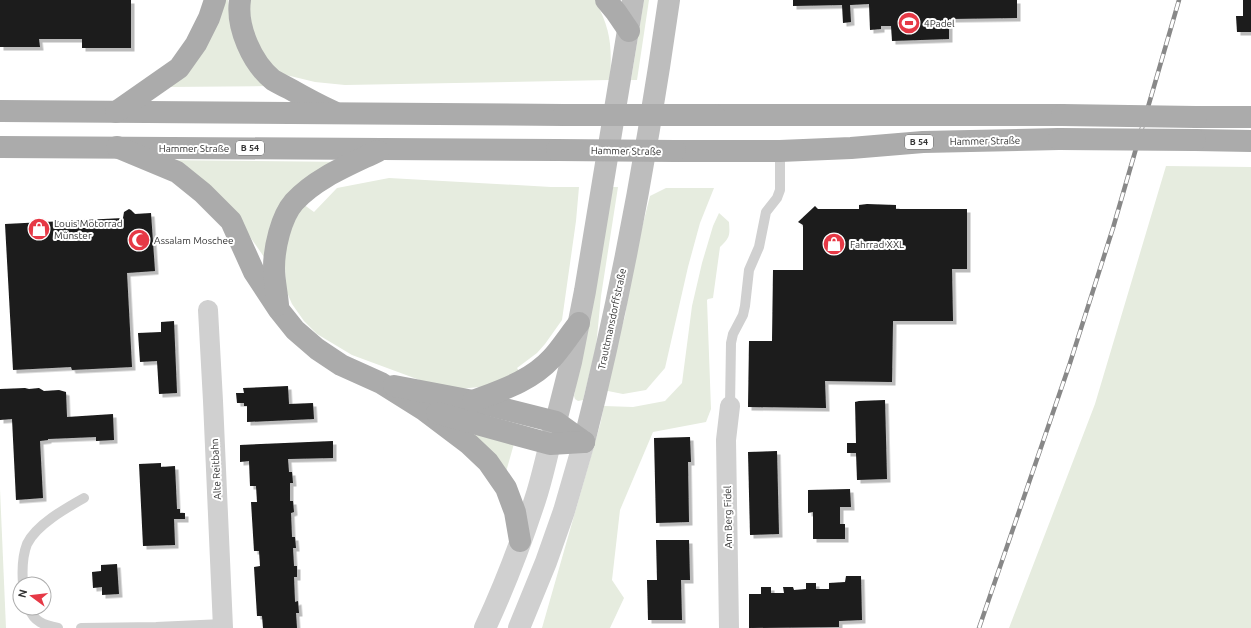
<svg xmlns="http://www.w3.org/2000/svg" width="1251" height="628" font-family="Ubuntu,sans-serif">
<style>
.green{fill:#e6ecdf}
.building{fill:#1a1a1a;filter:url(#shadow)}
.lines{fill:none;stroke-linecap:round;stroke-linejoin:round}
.service{stroke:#d0d0d0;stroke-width:10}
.minor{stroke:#d0d0d0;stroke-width:20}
.tertiary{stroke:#d0d0d0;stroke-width:22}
.secondary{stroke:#bdbdbd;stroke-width:22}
.primary{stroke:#ababab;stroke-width:22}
.rail-casing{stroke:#888;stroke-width:4.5}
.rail{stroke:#fff;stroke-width:3;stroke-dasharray:9;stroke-linecap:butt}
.primary-bridge{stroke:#ababab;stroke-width:22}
.labels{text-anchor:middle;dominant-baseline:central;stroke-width:4;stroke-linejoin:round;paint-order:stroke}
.shield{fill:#fff;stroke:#707070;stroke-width:1}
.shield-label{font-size:9px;font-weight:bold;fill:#333}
.poi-label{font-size:10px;fill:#333;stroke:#fff;text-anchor:start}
.street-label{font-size:10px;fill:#333;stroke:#fff}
</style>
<defs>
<filter id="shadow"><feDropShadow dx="3.5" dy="3.5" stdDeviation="0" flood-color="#0004"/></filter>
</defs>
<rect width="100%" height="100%" fill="#fff"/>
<g class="green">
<path d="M 221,0 L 228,0 L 229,9 L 271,86 L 166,87 Z"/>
<path d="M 245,0 L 595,0 C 611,30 612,46 610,80 L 345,85 L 315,82 L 282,74 L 270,63 L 254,42 Z"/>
<path d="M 644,0 L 649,0 L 637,80 L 631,80 Z"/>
<path d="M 154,160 L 352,162 L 299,201 L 273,270 L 235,215 Z"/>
<path d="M 1166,166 L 1251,167 L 1251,628 L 1009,628 L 1095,404 Z"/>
<path d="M 389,178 L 551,187 L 579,187 L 576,221 L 562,320 L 545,344 L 537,353 L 517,368 L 521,374 L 489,386 L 459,389 L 425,382 L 352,355 L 317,334 L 304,321 L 292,304 L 286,290 L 284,244 L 303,204 L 314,212 L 337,188 Z"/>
<path d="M 613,187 L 618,187 L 601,296 L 596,347 L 583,400 L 578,401 L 575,399 L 574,396 Z"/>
<path d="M 666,188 L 714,188 L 700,223 L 688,267 L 665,368 L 646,390 L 623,394 L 603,390 L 625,316 L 633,263 L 650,196 Z"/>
<path d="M 719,213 L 729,222 C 730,235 730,238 720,247 L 713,298 L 708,299 L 707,300 L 711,409 L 706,422 L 653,432 L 620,510 L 612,580 L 624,598 L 610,628 L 542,628 L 600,425 L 604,406 L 633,407 L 665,401 L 682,383 L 692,306 L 702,263 L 713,226 Z"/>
<path d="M 470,429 L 515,440 L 506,472 Z"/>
<path d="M 0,489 L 6,628 L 0,628 Z"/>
</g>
<g class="building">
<path d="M 0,0 L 131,0 L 131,48 L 82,48 L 82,39 L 39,39 L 40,47 L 0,47 Z"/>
<path d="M 793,0 L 1017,0 L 1017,18 L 949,19 L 949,39 L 892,41 L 891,26 L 881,26 L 881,29 L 870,30 L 869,4 L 850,5 L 851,22 L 843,23 L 842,5 L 793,6 Z"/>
<path d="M 1243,0 L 1251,0 L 1251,32 L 1237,32 L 1236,16 L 1243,16 Z"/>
<path d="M 867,204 L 896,205 L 896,209 L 967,209 L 967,269 L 952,269 L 953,321 L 893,321 L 892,382 L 825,381 L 826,408 L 748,407 L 749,341 L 772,341 L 773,270 L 803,270 L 803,225 L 798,222 L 815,206 L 818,209 L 859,209 L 859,205 Z"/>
<path d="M 129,209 L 131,210 L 135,214 L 151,213 L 155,271 L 127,273 L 132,367 L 72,370 L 71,367 L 13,370 L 5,224 L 123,218 L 124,212 Z"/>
<path d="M 174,321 L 177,393 L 159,394 L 157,361 L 140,362 L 138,333 L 161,332 L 161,322 Z"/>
<path d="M 288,386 L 289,404 L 313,403 L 314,419 L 247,422 L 247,406 L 244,406 L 244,403 L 237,403 L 236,393 L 244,393 L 243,388 Z"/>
<path d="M 25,388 L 29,389 L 39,388 L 44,391 L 59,390 L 66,392 L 67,417 L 113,414 L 114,440 L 96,441 L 96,437 L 48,439 L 48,440 L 40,441 L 43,498 L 16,500 L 12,419 L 0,420 L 0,389 Z"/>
<path d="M 885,400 L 887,479 L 857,480 L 856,453 L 847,453 L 847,443 L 856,443 L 855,402 L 859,401 Z"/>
<path d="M 690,437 L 691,462 L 688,462 L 689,522 L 656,523 L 654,438 Z"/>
<path d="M 333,441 L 333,458 L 288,459 L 289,472 L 292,472 L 293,483 L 290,483 L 290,501 L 293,501 L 294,512 L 291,513 L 292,537 L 295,537 L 296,548 L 293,548 L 294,566 L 297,566 L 297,577 L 294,577 L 295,602 L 298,601 L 299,613 L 296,613 L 297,628 L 263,628 L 262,616 L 257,616 L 254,567 L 260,566 L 259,551 L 254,551 L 251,502 L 257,502 L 256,486 L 250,486 L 249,461 L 240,462 L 240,445 Z"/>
<path d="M 777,451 L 779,534 L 750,535 L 748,452 Z"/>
<path d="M 161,463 L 161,467 L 175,466 L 177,509 L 180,509 L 180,513 L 185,513 L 185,519 L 174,519 L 175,545 L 143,546 L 139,464 Z"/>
<path d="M 850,489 L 851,507 L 840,507 L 840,524 L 845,524 L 845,539 L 813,539 L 813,512 L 808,513 L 808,490 Z"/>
<path d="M 656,540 L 689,540 L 690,580 L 681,580 L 682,620 L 648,620 L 647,580 L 657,580 Z"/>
<path d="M 117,564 L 119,594 L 102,595 L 102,587 L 93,588 L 92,572 L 101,571 L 101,565 Z"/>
<path d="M 846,576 L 861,576 L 862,620 L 839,621 L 839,627 L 749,628 L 749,594 L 761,594 L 761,587 L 771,587 L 771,593 L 784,593 L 783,587 L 793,587 L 794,590 L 806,589 L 806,583 L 816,583 L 816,589 L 829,589 L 829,583 L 845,582 Z"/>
</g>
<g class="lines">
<g class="service">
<path d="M 730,406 L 731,343 L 733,334 L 743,315 L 745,306 L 749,270 L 759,247 L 766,212 L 777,198 L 780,190 L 780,151"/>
<path d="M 23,584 C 22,571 22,557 27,544 C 36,525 66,508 84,498"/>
<path d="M 29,608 C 34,622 44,625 58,628"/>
<path d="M 81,628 L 156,627 L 223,624"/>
</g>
<g class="minor">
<path d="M 208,310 L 213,401 L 223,628"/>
<path d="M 729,628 L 726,440 L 730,406"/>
</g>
<g class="tertiary">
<path d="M 485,628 C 504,587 521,543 535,500 C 541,482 545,463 550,444"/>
<path d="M 519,628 L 546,562 L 564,511 L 584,442"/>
</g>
<g class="secondary">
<path d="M 551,441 L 571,362 L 585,291 L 633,0"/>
<path d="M 584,442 C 621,296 648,148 669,0"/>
</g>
<g class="primary">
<path d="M 240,0 C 236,27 252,63 273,80 C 278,83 284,86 290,89 C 304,97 319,105 334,112"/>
<path d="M 606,0 L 616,12 L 629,31"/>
<path d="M 0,111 L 564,115"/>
<path d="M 116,112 L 179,68 L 196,44 L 209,18 L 215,0"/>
<path d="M 714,115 L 1062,115"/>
<path d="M 1196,117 L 1251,117"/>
<path d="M 1195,140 L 1251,141"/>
<path d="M 0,147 L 557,150"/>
<path d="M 117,147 L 177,172 L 203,193 L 231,221 L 254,272 L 279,310 L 295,330 L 317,349 L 341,365 L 381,383 L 424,410 L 469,444 L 488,462 L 506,488 L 515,512 L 520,541"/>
<path d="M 675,151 L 780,151 L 851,148 L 923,142 L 1059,139"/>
<path d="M 278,305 C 277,293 274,280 274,268 C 274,248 281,217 294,202 C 316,178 349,165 378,151"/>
<path d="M 394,386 L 473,401 L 556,422 L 584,442"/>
<path d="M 473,401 C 502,390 531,381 552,358 C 562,347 570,334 579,323"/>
<path d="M 437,413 L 550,444 L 584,442"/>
</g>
<g class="rail-casing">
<path id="rail" d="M 979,628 L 1070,363 L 1113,228 L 1179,0"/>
</g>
<use href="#rail" class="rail"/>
<g class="primary-bridge">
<path d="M 564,115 L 714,115"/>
<path d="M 1062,115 L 1196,117"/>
<path d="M 1059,139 L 1195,140"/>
<path d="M 557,150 L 675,151"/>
</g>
</g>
<defs>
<g id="stadium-disc" transform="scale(1.15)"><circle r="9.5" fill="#e63946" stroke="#fff"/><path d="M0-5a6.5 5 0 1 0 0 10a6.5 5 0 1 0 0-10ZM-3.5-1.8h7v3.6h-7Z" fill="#fff"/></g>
<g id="shop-disc" transform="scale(1.15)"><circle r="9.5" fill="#e63946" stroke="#fff"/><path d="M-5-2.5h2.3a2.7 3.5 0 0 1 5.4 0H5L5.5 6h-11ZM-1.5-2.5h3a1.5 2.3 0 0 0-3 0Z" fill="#fff"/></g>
<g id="mosque-disc" transform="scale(1.15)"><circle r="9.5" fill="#e63946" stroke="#fff"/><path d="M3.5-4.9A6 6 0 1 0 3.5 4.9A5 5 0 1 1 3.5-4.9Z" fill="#fff"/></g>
</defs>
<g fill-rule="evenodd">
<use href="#stadium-disc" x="909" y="23"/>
<use href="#shop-disc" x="39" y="229"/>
<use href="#mosque-disc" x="139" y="240"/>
<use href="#shop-disc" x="834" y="244"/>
</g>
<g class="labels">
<g class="shield">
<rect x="905" y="135" width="28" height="14" rx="3"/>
<rect x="236" y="141" width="28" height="14" rx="3"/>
</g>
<g class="shield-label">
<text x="919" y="142">B 54</text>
<text x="250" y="148">B 54</text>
</g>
<g class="poi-label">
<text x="924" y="23">4Padel</text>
<text x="54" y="223">Louis Motorrad<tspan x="54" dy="12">Münster</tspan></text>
<text x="154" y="240">Assalam Moschee</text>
<text x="850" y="244">Fahrrad XXL</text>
</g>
<g class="street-label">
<text transform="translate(985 141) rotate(-1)">Hammer Straße</text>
<text x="194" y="148">Hammer Straße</text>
<text transform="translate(626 151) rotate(1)">Hammer Straße</text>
<text transform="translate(612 319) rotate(-78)">Trauttmansdorffstraße</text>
<text transform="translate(216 469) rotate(-93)">Alte Reitbahn</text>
<text transform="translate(728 517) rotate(-91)">Am Berg Fidel</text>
</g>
</g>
<g transform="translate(32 596) rotate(285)"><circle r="19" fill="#ffffff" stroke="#adadad"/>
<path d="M0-3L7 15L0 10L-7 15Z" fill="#e63946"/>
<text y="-6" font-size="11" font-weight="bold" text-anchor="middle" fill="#333333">N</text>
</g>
</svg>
